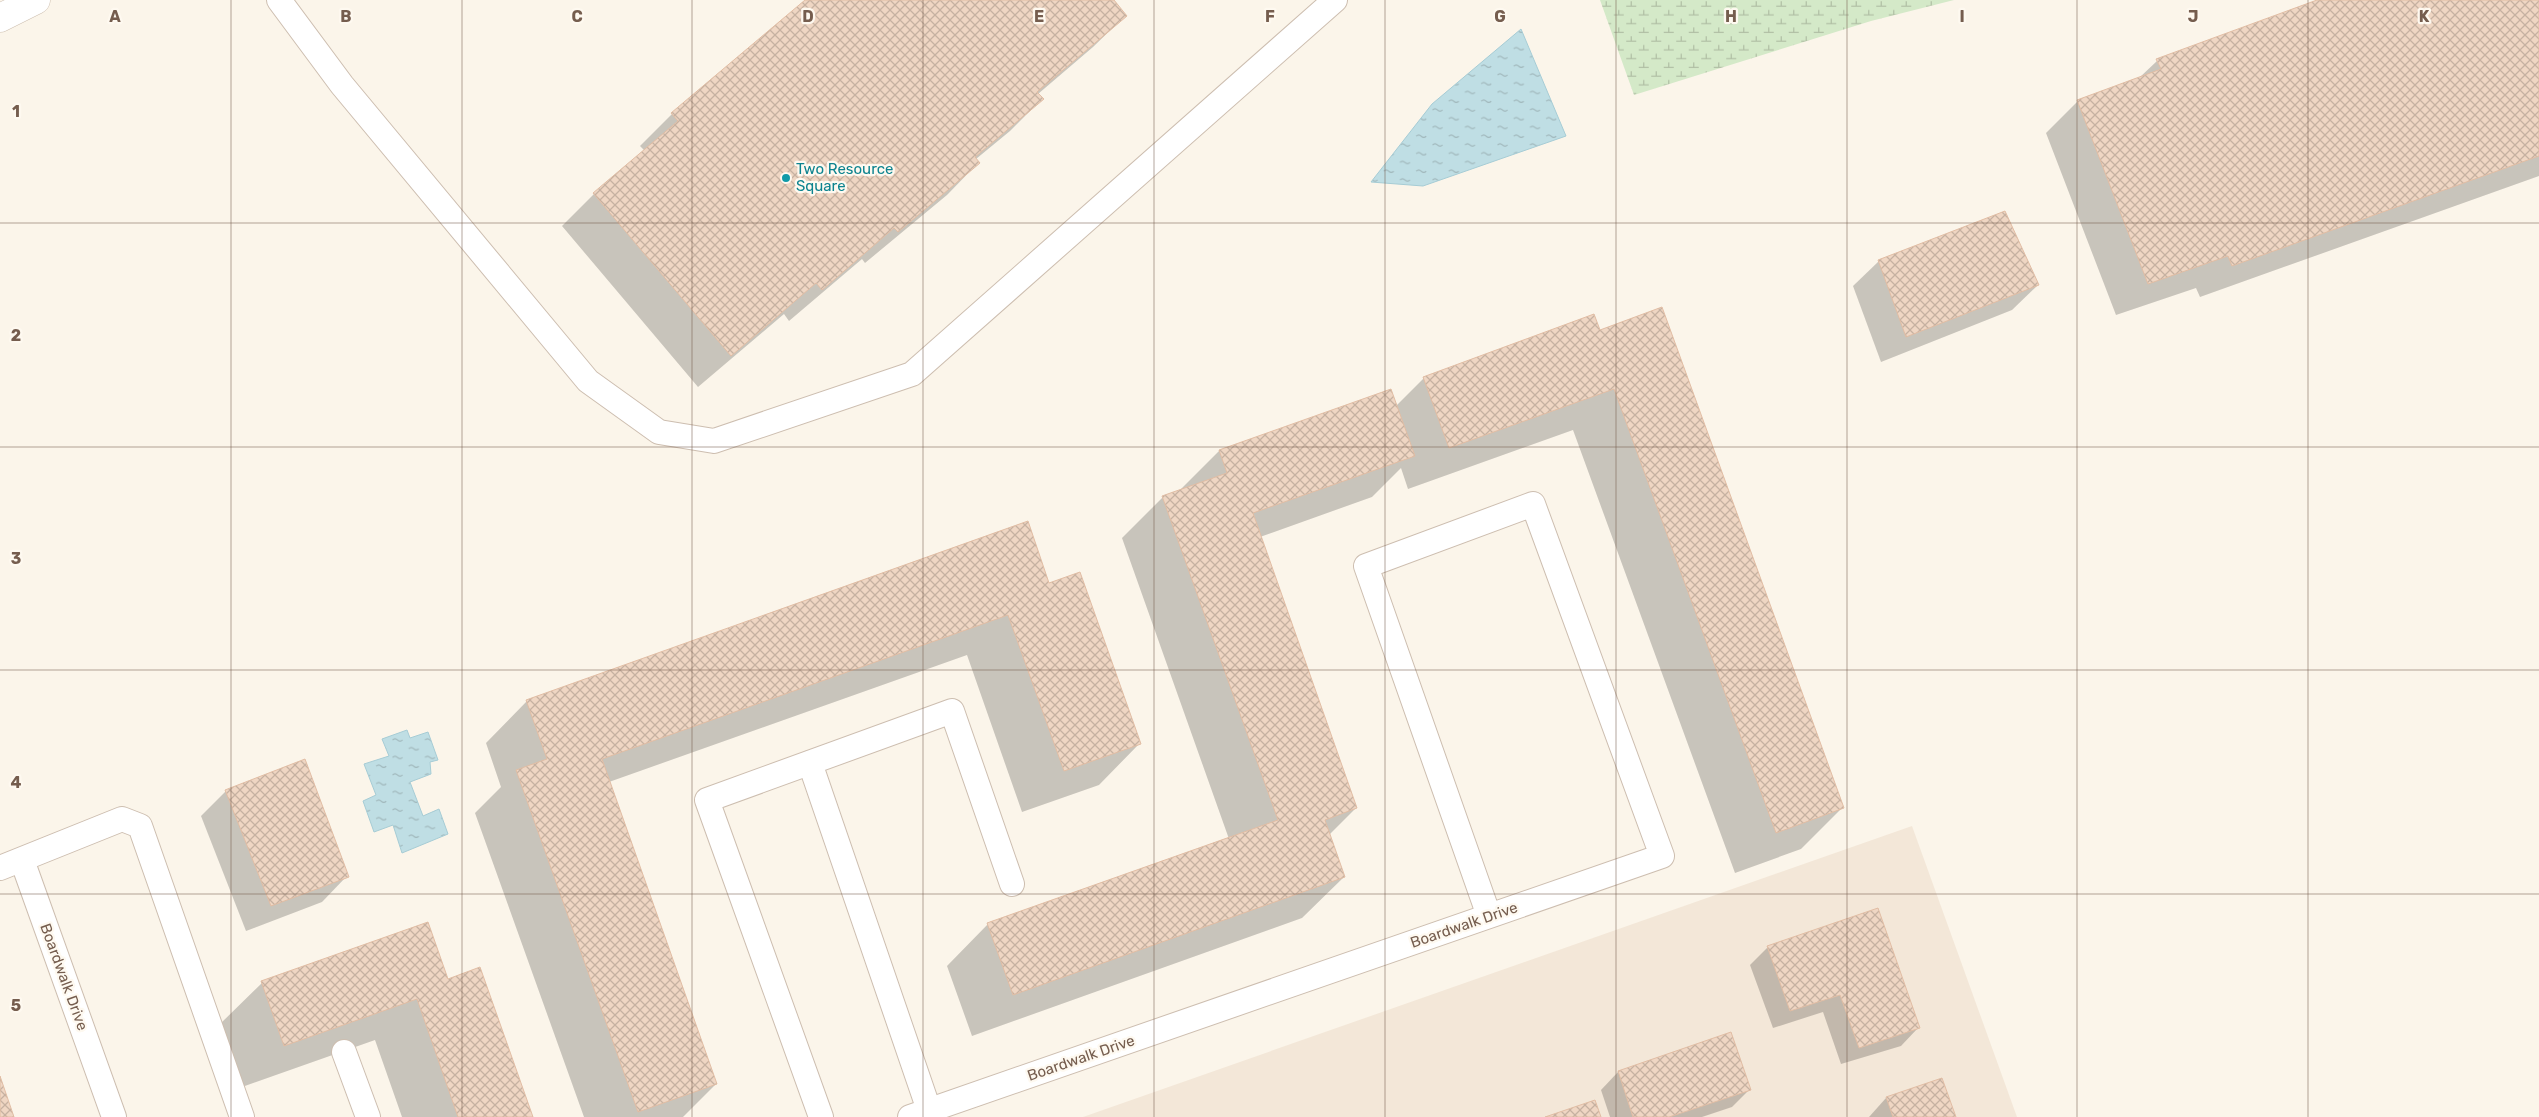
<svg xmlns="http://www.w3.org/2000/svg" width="2539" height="1117" font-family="Rubik,sans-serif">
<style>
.residential{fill:#f3e7d8}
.wetland{fill:url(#wetland-marsh)}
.water{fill:url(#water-ripples);stroke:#a6ccd5}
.shadow{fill:#0003}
.building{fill:url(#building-cross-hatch);stroke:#e1bda4}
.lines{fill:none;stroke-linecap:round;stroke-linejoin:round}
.lane-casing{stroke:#cdbeb0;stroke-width:26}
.street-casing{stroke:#cdbeb0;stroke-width:29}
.lane{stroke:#fff;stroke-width:24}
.street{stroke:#fff;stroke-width:28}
.grid{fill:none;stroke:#755d4e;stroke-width:1;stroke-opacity:0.55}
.culture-dot{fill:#0f9aa8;stroke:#fef9f0;stroke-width:2}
.labels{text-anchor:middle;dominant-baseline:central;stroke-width:4.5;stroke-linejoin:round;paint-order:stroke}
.culture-label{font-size:15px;fill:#0d838f;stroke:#fef9f0;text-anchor:start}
.street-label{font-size:15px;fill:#755d4e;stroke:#fef9f0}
.grid-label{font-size:16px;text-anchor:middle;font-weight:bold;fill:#755d4e;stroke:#fef9f0;stroke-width:4.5;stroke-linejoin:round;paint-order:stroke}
</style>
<defs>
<pattern id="wetland-marsh" width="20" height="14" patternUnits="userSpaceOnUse" patternTransform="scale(1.25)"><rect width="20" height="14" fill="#d4e9c8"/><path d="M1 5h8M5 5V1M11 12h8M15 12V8" fill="none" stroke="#b1c0a5"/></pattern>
<pattern id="water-ripples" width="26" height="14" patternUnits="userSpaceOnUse" patternTransform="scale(1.25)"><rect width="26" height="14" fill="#bfdee4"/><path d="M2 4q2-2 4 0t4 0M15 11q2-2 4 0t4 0" fill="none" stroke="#a0b7bb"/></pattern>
<pattern id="building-cross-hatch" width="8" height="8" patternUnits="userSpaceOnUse" patternTransform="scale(1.25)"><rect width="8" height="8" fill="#efd6c3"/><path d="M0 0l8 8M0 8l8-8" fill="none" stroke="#c6b1a1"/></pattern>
</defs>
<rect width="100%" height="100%" fill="#fbf5ea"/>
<path class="residential" d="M 1912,826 L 2017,1117 L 1083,1117 Z"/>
<path class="wetland" d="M 1600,0 L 1954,0 L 1871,21 L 1634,95 Z"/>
<g class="water">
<path d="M 1521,29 L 1566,136 L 1423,186 L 1371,182 L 1432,104 Z"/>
<path d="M 407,730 L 410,738 L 428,732 L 438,760 L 430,762 L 431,774 L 410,782 L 423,816 L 439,809 L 448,834 L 402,853 L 393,825 L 374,832 L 363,801 L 376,795 L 364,764 L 389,756 L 382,739 Z"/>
</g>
<g class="shadow">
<path d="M 807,0 L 1112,0 L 1125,16 L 1093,47 L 1038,94 L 1042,99 L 1010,131 L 976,159 L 978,163 L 947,195 L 865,263 L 862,259 L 789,321 L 784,314 L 698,387 L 562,226 L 594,194 L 645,151 L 640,146 L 672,114 Z"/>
<path d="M 2321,0 L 2539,0 L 2539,176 L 2200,297 L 2196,288 L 2116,315 L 2046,133 L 2078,101 L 2139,78 L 2157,61 Z"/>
<path d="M 1879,261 L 2038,285 L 2012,310 L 1881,362 L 1853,286 Z"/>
<path d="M 1599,331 L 1842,808 L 1801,849 L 1735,873 L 1573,430 L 1408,489 L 1401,468 L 1372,497 L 1260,537 L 1356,808 L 1329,835 L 1344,877 L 1302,918 L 972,1036 L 947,966 L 988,924 L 1229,839 L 1122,538 L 1163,497 L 1179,491 L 1219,451 L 1390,390 L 1396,406 L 1424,378 Z"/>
<path d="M 1049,584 L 1140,743 L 1099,785 L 1022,812 L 967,655 L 609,782 L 716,1084 L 683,1117 L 584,1117 L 475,813 L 501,787 L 486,743 L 527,701 Z"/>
<path d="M 226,791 L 347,876 L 322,902 L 246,931 L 201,816 Z"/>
<path d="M 1768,947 L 1918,1028 L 1901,1046 L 1841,1064 L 1823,1012 L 1773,1028 L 1750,965 Z"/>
<path d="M 447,981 L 532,1117 L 402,1117 L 375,1040 L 242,1087 L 220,1024 L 262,983 Z"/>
<path d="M 1730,1034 L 1750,1089 L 1732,1107 L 1702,1117 L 1610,1117 L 1601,1090 L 1618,1072 Z"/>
<path d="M 1886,1098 L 1955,1117 L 1869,1117 Z"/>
</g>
<g class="building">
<path d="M 805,0 L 1114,0 L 1127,16 L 1037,92 L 1044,99 L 975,157 L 980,163 L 898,232 L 894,228 L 822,290 L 816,283 L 731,356 L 593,193 L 678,121 L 671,113 Z"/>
<path d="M 2317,0 L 2539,0 L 2539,156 L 2232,266 L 2228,256 L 2148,284 L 2077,100 L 2161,69 L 2156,59 Z"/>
<path d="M 2005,211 L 2039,285 L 1906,337 L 1878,260 Z"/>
<path d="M 1662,307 L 1844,808 L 1776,833 L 1614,389 L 1449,448 L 1423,377 L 1594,314 L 1600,330 Z"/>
<path d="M 1391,389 L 1415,456 L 1253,513 L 1357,808 L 1325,820 L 1345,877 L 1013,995 L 987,923 L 1278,820 L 1162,496 L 1227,473 L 1219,450 Z"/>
<path d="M 1028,521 L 1049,583 L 1080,572 L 1141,744 L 1064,771 L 1008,615 L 602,759 L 717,1084 L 638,1112 L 516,770 L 547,759 L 526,700 Z"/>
<path d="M 305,759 L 349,877 L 271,906 L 225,790 Z"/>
<path d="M 1878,908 L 1920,1028 L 1859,1048 L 1840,995 L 1790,1011 L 1767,946 Z"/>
<path d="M 428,922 L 448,979 L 480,967 L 533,1117 L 458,1117 L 417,999 L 284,1046 L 261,981 Z"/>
<path d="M 1731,1032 L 1751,1090 L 1669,1117 L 1633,1117 L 1618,1071 Z"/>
<path d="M 0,1076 L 14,1117 L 0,1117 Z"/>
<path d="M 1942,1078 L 1956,1117 L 1893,1117 L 1886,1097 Z"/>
<path d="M 1595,1100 L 1601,1117 L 1545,1117 Z"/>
</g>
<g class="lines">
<g class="lane-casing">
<g id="lane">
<path d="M 279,0 L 342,85 L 588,381 L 659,432 L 714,441 L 912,374 L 1335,0"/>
<path d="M 810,763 L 929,1110"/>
<path d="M 22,860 L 114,1117"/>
<path d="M 0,868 L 122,819 L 140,826 L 242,1117"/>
<path d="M 344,1052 L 368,1117"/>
<path d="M 821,1117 L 707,800 L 952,711 L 1012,884"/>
<path d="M 910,1117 L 1662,856 L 1533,504 L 1366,566 L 1489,916"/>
</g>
</g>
<g class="street-casing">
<path id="street" d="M 0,18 L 36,0"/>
</g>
<use href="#lane" class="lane"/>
<use href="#street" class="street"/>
</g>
<path class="grid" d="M 231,0 L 231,1117M 462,0 L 462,1117M 692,0 L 692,1117M 923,0 L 923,1117M 1154,0 L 1154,1117M 1385,0 L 1385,1117M 1616,0 L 1616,1117M 1847,0 L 1847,1117M 2077,0 L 2077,1117M 2308,0 L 2308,1117M 0,223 L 2539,223M 0,447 L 2539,447M 0,670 L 2539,670M 0,894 L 2539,894"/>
<circle class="culture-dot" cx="786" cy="178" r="5"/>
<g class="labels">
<g class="culture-label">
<text x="796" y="169">Two Resource<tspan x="796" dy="17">Square</tspan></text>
</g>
<g class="street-label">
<text transform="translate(1464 925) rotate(-19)">Boardwalk Drive</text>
<text transform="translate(64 977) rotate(70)">Boardwalk Drive</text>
<text transform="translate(1081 1058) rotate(-19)">Boardwalk Drive</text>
</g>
</g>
<g class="grid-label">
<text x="115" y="22">A</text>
<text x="346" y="22">B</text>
<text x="577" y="22">C</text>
<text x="808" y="22">D</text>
<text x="1039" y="22">E</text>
<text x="1270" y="22">F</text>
<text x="1500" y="22">G</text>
<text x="1731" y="22">H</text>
<text x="1962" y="22">I</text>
<text x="2193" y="22">J</text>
<text x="2424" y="22">K</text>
<text x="16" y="117">1</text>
<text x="16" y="341">2</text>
<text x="16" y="564">3</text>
<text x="16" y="788">4</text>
<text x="16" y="1011">5</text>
</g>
</svg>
